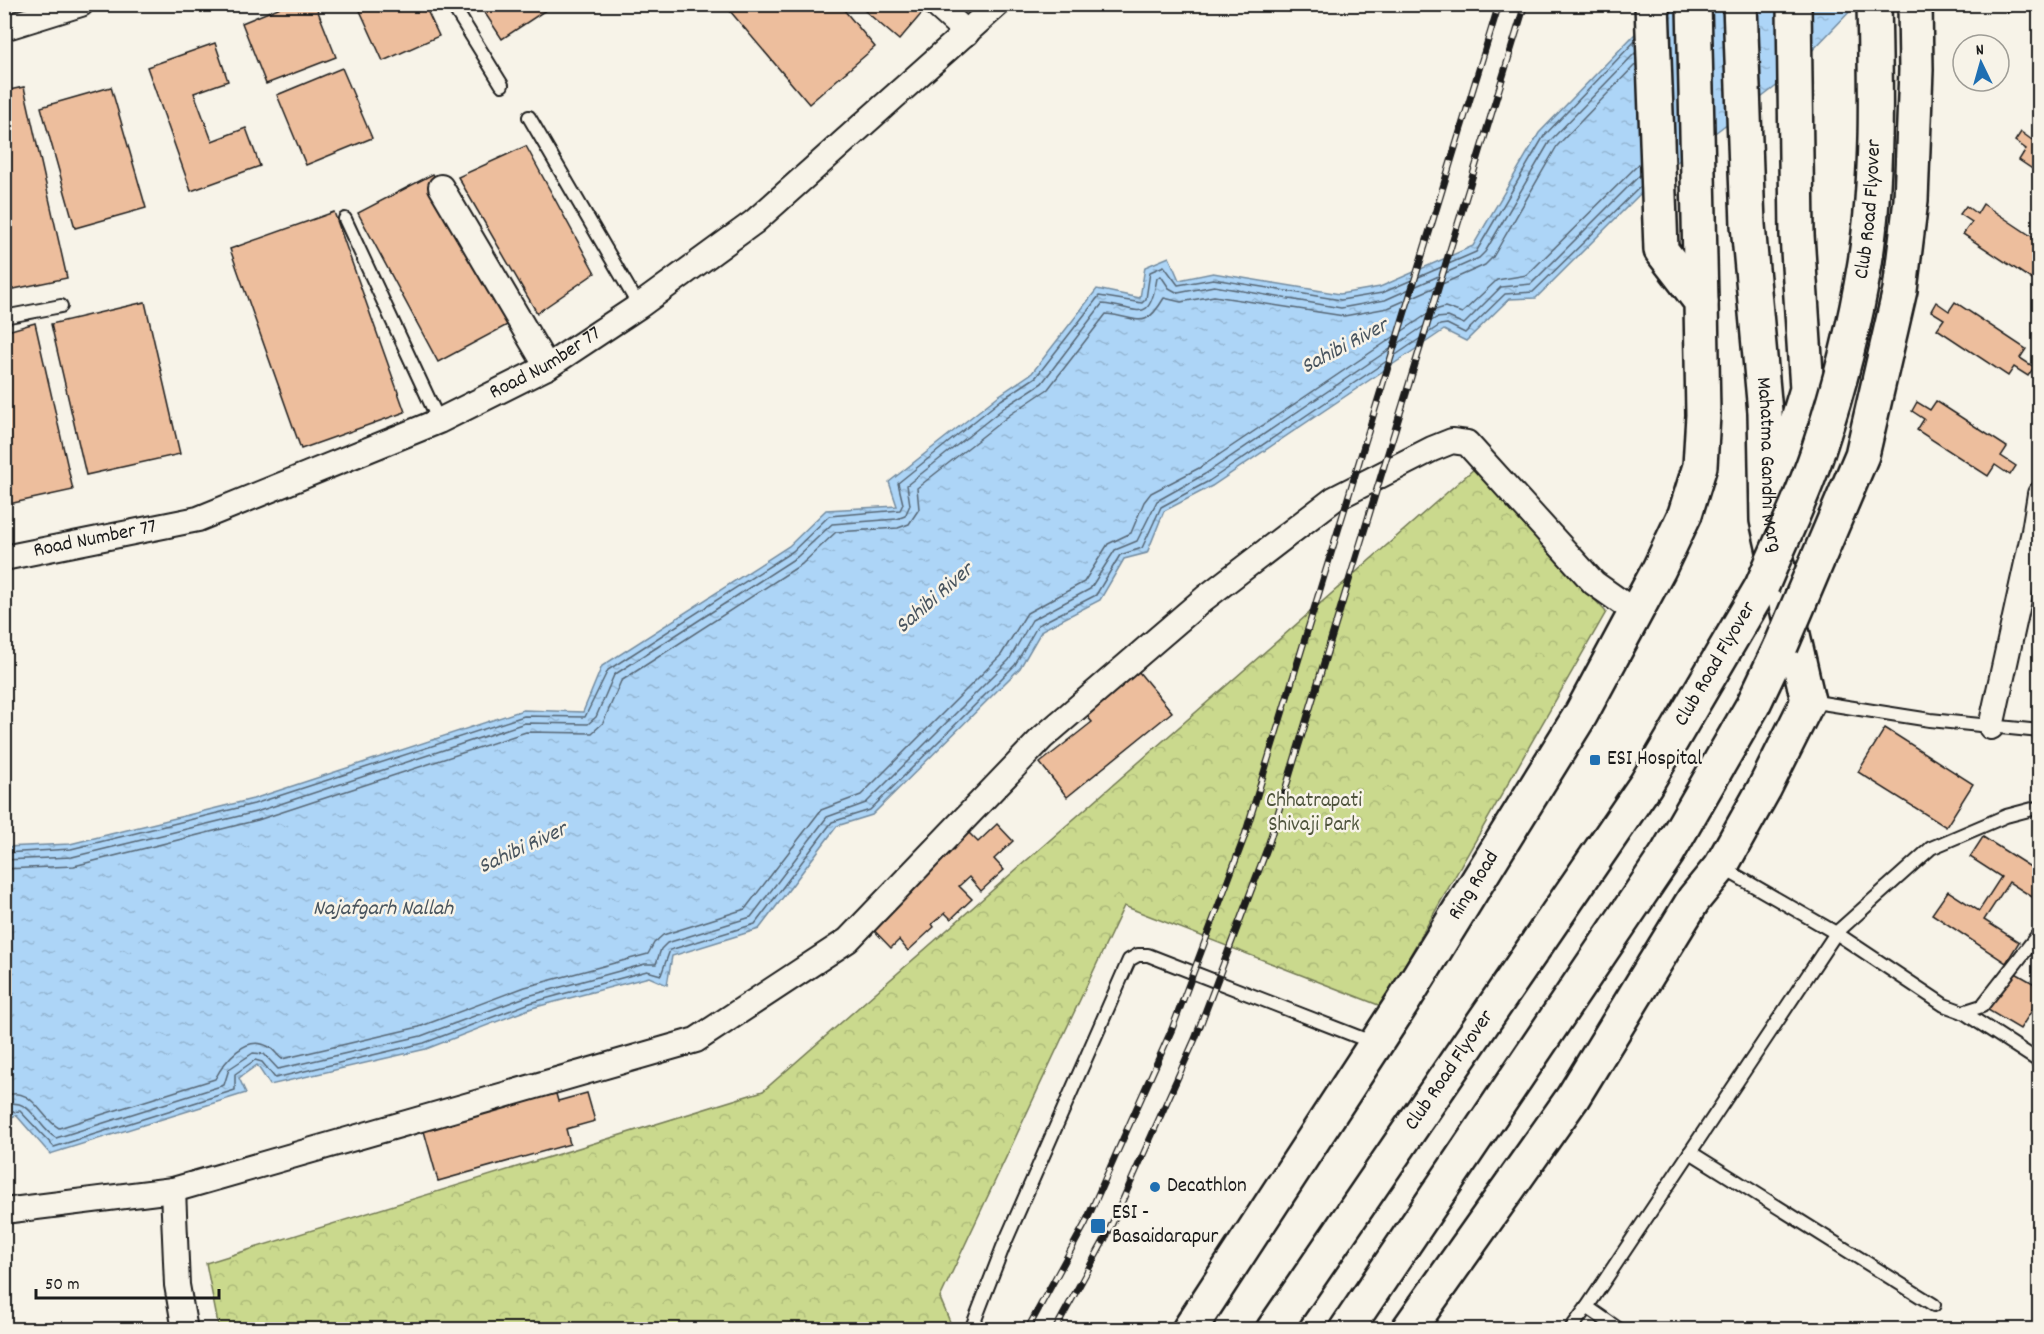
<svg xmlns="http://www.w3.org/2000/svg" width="2044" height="1334" font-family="Dekko,sans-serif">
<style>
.forest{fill:url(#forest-crowns);stroke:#737a54;stroke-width:1.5}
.water{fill:url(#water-ripples);stroke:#738b9f;stroke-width:1.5}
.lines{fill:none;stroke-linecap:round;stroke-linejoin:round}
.shore{stroke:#566674;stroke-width:1.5}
.building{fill:#edbe9d;stroke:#1c1c1c;stroke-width:1.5}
.lane-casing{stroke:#1c1c1c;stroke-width:16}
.street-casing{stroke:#1c1c1c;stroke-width:28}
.secondary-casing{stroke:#1c1c1c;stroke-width:38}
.primary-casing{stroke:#1c1c1c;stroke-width:38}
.lane{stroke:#f7f3e8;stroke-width:12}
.street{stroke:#f7f3e8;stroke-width:24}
.secondary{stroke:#f7f3e8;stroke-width:33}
.primary{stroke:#f7f3e8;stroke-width:33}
.rail-casing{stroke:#1c1c1c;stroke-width:7}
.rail{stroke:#f7f3e8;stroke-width:4.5;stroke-dasharray:14;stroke-linecap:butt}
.primary-bridge-casing{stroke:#1c1c1c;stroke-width:38;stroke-linecap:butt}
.primary-bridge{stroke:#f7f3e8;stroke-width:33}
.poi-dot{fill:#1f6fb2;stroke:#f7f3e8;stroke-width:2}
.labels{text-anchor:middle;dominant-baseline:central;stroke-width:5;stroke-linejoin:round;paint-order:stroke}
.street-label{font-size:21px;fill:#1c1c1c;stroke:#f7f3e8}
.poi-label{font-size:21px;fill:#1c1c1c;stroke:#f7f3e8;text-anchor:start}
.park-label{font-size:21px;fill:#50553e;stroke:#f7f3e8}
.water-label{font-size:22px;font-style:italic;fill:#48545e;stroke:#f7f3e8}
</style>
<defs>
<pattern id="forest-crowns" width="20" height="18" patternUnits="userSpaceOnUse" patternTransform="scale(1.5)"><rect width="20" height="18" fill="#cad98d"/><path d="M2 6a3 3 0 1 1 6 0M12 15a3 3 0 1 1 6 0" fill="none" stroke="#adba79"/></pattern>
<pattern id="water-ripples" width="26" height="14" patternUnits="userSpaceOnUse" patternTransform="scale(1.5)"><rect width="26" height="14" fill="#add5f7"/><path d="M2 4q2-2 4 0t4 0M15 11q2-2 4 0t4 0" fill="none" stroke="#94b6d3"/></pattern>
</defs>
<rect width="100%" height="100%" fill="#f7f3e8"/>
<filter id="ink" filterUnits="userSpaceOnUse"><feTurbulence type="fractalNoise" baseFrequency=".0167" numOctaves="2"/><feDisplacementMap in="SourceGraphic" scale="12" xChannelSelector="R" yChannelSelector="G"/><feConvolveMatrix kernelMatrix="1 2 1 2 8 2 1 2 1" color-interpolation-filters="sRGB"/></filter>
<g filter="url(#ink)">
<path class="forest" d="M 1475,468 L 1606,612 L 1381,1006 L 1124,906 L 940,1298 L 953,1329 L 219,1329 L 206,1263 L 763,1091 Z"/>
<path class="water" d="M 1663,5 L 1856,5 L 1783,81 L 1656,178 L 1536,298 L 1509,299 L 1466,341 L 1444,330 L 1212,486 L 1164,511 L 1147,553 L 1124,559 L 1100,600 L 1042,630 L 1020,668 L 872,815 L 837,826 L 759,929 L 672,956 L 667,985 L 649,977 L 532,1008 L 426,1049 L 270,1085 L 257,1065 L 239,1078 L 246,1093 L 50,1154 L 16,1115 L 5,1120 L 5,847 L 70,844 L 253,799 L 523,710 L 583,712 L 602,666 L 789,546 L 826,510 L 897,506 L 889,482 L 998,396 L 1032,373 L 1097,289 L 1140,298 L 1145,267 L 1169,257 L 1179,280 L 1213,273 L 1340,294 L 1380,287 L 1473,246 L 1539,133 Z"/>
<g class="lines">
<g class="shore">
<path d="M 4,853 L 71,849 L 254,804 L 524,716 L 585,717 L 608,670 L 793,551 L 829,516 L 900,510 L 903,504 L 898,483 L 1001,400 L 1036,377 L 1099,296 L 1142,303 L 1146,299 L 1150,272 L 1164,266 L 1178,285 L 1213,279 L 1341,300 L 1382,293 L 1476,252 L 1544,136 L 1635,41"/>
<path d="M 4,860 L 72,857 L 256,812 L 525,723 L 588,724 L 596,717 L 614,675 L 797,557 L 832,524 L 897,519 L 905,516 L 910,505 L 907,485 L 1005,407 L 1042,383 L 1102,304 C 1139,307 1149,327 1157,278 L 1161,276 L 1169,288 L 1178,293 L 1214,286 L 1341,308 L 1385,300 L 1479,258 L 1485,252 L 1550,141 L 1636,52"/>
<path d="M 4,869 L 74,866 L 258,820 L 526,732 L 592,733 L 603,723 L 621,681 L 802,564 L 836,532 L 898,528 L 909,524 L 919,509 L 917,488 L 1011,414 L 1048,389 L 1106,314 C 1139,317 1144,332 1164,298 L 1181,302 L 1214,296 L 1344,316 L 1388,308 L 1485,265 L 1493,257 L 1557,146 L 1636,64"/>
<path d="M 4,1096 C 33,1085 39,1117 59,1128 L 215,1079 C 224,1062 246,1033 269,1047 C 275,1050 277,1056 282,1059 L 419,1027 L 525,987 L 648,954 L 654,943 L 663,935 L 745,909 L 821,810 L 861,795 L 1001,655 L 1027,613 L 1084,582 L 1108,544 L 1131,533 L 1144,502 L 1151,493 L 1201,467 L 1432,311 L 1445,307 L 1462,313 L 1497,280 L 1527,275 L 1640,163"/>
<path d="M 4,1105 C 31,1095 37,1128 56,1138 L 224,1085 L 229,1069 L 253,1053 L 264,1054 L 278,1069 L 421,1036 L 528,996 L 645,964 L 656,964 L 661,949 L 667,943 L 751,917 L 827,817 L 866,803 L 1009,660 L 1032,620 L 1090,589 L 1115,550 L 1137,541 L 1157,501 L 1205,474 L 1436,318 L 1448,317 L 1464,324 L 1501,287 L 1531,284 L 1640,175"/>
<path d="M 4,1113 L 20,1111 L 54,1147 L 235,1090 L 235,1074 L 255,1060 L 262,1062 L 275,1078 L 424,1043 L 530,1003 L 647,971 L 661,975 L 670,950 L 755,924 L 832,822 L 870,810 L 1015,665 L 1038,625 L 1096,595 L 1120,555 L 1142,548 L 1161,507 L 1209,481 L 1440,325 L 1447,324 L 1465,333 L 1505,294 L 1533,292 L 1641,186"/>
</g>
</g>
<g class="building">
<path d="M 288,4 L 315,4 L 336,57 L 266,84 L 242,23 Z"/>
<path d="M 357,4 L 424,4 L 439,36 L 383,61 Z"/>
<path d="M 479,4 L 555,4 L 502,39 Z"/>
<path d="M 724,4 L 839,4 L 875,47 L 809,104 Z"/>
<path d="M 857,4 L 929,5 L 899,40 Z"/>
<path d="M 2003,4 L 2023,4 L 2008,13 Z"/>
<path d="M 215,43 L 228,81 L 194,93 L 212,141 L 246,128 L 260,166 L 191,191 L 147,67 Z"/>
<path d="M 342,68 L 372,138 L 306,165 L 277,95 Z"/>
<path d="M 24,87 L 67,278 L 4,291 L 4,91 Z"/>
<path d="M 111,87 L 146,208 L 75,228 L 41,107 Z"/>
<path d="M 2039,130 L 2040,130 L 2040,174 L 2019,160 L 2026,149 L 2015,141 L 2021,132 L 2032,140 Z"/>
<path d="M 526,146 L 595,273 L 537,313 L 458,177 Z"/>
<path d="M 433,174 L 513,322 L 438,362 L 358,213 Z"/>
<path d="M 1983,204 L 2040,242 L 2040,285 L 1963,234 L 1972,222 L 1960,214 L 1966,206 L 1977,214 Z"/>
<path d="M 334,212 L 405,412 L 301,449 L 230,249 Z"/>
<path d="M 145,302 L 180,454 L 86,475 L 51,324 Z"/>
<path d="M 1936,302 L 1949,311 L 1955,302 L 2026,349 L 2020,358 L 2034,367 L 2028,376 L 2014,367 L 2008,376 L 1937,329 L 1944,319 L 1931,311 Z"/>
<path d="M 35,323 L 73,490 L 4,505 L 4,332 Z"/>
<path d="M 1936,401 L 2007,447 L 2001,456 L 2016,466 L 2010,475 L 1995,465 L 1988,476 L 1917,430 L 1924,419 L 1912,411 L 1917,402 L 1930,410 Z"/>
<path d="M 1138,671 L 1172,712 L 1067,797 L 1040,763 L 1092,722 L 1085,714 Z"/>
<path d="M 1885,728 L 1973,784 L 1946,827 L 1858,772 Z"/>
<path d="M 997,824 L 1013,841 L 994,859 L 1004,870 L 981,891 L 969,877 L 959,886 L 972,899 L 951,919 L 945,913 L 932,924 L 934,927 L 908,951 L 899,940 L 891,948 L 867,923 L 967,831 L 978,842 Z"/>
<path d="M 1983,837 L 2040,873 L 2040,902 L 2009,882 L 1984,920 L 2019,942 L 2006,963 L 1932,914 L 1948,891 L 1979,911 L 2001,877 L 1970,857 Z"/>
<path d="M 2012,971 L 2040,987 L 2040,998 L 2020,1029 L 1988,1010 Z"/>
<path d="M 554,1087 L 558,1101 L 587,1093 L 595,1121 L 566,1129 L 570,1144 L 438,1181 L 422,1124 Z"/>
</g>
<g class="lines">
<g class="lane-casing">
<g id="lane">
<path d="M 452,4 L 502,85"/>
<path d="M 529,117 L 639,306"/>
<path d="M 345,219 L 439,421"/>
<path d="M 4,317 L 61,306"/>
<path d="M 1809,701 L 1930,720 L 2040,731"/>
<path d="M 1723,868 L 1836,933 L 1944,1005 L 1963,1012 L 1982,1006 L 2040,932"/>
<path d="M 1963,1012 L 2040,1062"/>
<path d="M 1690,1152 L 1934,1305"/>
<path d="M 1587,1307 L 1836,933 L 1931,848 L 2006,816 L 2040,807"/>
<path d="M 971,1330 L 1003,1247 L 1129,960 L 1138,955 L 1148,955 L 1374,1043"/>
<path d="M 1570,1330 L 1587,1307 L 1620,1330"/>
</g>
</g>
<g class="street-casing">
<g id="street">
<path d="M 935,4 L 967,33"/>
<path d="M 4,28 L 81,4"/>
<path d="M 441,187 L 547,367"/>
<path id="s1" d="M 4,558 L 198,519 L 439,421 L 547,367 L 639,306 L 754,222 L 998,4"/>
<path d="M 1991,727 L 2034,531 L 2040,494"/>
<path d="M 173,1190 L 177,1285 L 185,1330"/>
<path d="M 4,1211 L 173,1190 L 696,1040 L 848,940 L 1042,738 L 1205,598 L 1334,499 L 1432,449 L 1452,441 L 1467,443 L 1594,583 L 1635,612"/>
</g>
</g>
<g class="secondary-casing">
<g id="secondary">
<path d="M 1770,510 L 1807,389 L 1797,235 L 1794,4"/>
<path id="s2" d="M 1189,1330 L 1401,1005 L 1581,714 L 1659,569 L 1685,514 L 1700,466 L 1703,415 L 1701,302 L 1661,250 L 1652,4"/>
<path d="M 1408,1330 L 1573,1097 L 1694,899 L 1721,866 L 1764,789 L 1808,701"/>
</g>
</g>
<g class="primary-casing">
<g id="primary">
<path d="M 1694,4 L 1701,302"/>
<path id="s3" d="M 1740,4 L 1748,225 L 1765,412 L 1767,520 L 1808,701"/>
<path id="s4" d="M 1273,1330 L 1646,784 L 1762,586"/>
<path d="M 1346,1330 L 1667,854 L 1753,705 L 1781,646"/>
</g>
</g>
<use href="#lane" class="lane"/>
<use href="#street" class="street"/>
<use href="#secondary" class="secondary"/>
<use href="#primary" class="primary"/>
<g class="rail-casing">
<g id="rail">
<path d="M 1027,1330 L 1085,1224 L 1172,1029 L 1244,838 L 1499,4"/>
<path d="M 1055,1330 L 1107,1235 L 1195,1039 L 1268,846 L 1525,4"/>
</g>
</g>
<use href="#rail" class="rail"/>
<g class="primary-bridge-casing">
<g id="primary-bridge">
<path id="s5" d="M 1762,586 C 1781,540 1804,495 1819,448 C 1839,388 1855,325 1865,263 C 1878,178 1876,89 1874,4"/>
<path d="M 1781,646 L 1862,455 L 1900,290 L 1911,200 L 1916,70 L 1915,4"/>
</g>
</g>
<use href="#primary-bridge" class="primary-bridge"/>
</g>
</g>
<g class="poi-dot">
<rect x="1589" y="754" width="12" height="12" rx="3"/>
<circle cx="1155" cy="1187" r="6"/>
<rect x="1090" y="1218" width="16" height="16" rx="3"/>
</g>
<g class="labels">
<g class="street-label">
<text stroke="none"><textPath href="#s5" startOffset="394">Club Road Flyover</textPath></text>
<text stroke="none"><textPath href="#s1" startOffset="579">Road Number 77</textPath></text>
<text stroke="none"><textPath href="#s3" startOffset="462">Mahatma Gandhi Marg</textPath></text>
<text stroke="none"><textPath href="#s1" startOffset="93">Road Number 77</textPath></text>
<text stroke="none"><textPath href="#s4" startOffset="800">Club Road Flyover</textPath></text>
<text stroke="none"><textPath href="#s2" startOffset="528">Ring Road</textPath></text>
<text stroke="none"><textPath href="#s4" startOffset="314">Club Road Flyover</textPath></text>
</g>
<g class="poi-label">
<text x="1607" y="760">ESI Hospital</text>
<text x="1167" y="1187">Decathlon</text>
<text x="1112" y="1214">ESI -<tspan x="1112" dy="24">Basaidarapur</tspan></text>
</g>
<g class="park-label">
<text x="1314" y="802">Chhatrapati<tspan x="1314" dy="24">Shivaji Park</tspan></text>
</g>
<g class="water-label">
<text transform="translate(1345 347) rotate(-28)">Sahibi River</text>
<text transform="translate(935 599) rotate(-41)">Sahibi River</text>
<text transform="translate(523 849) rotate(-25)">Sahibi River</text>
<text x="383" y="909">Najafgarh Nallah</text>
</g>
</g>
<rect width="2044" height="1334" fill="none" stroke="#f7f3e8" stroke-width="24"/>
<rect x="12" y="12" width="2020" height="1310" fill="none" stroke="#1c1c1c" stroke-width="2" filter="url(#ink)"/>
<g transform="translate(1981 63) rotate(355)"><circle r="28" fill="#f7f3e8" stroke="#9f9d96" stroke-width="1.5"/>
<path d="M0-4.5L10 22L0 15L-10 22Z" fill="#1f6fb2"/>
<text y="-9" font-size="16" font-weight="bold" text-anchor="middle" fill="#1c1c1c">N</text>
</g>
<path d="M36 1289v9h183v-9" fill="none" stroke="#1c1c1c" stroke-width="3"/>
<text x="45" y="1289" font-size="18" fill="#1c1c1c" stroke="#f7f3e8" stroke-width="4.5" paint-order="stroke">50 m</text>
</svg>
